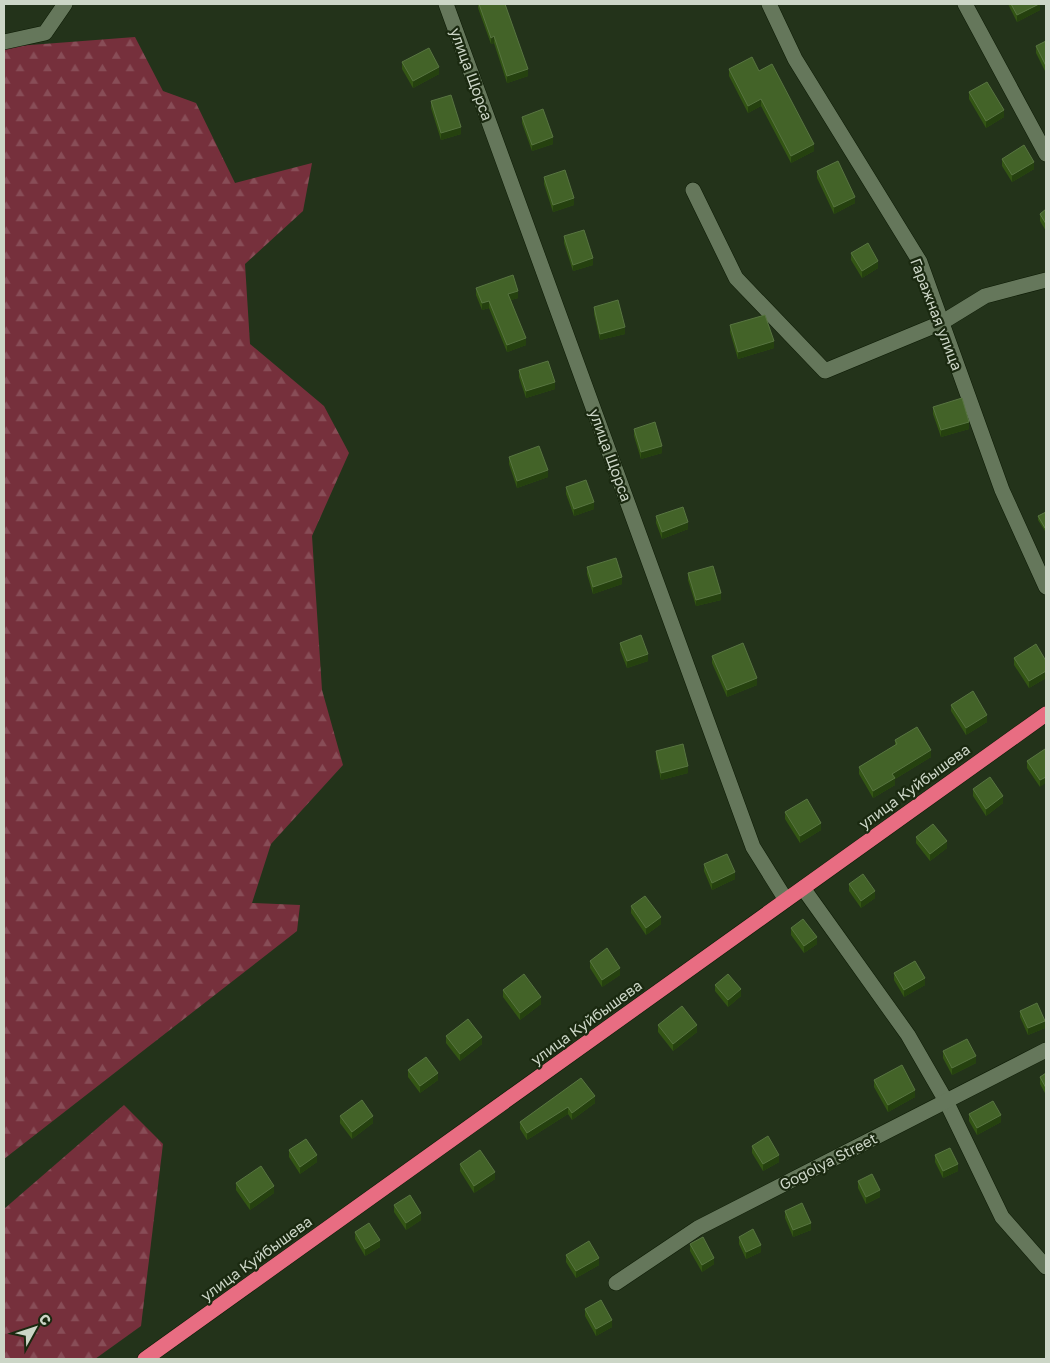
<svg xmlns="http://www.w3.org/2000/svg" width="1050" height="1363" font-family="'Golos Text',sans-serif">
<style>
.forest{fill:url(#forest-firs)}
.lines{fill:none;stroke-linecap:round;stroke-linejoin:round}
.minor-casing{stroke:#0c1a04;stroke-width:16}
.highway-casing{stroke:#0c1a04;stroke-width:16}
.minor{stroke:#65775b;stroke-width:15}
.highway{stroke:#e86d82;stroke-width:15}
.wall{fill:#335514}
.shaded-wall{fill:#25410f}
.building{fill:#436328;stroke:#587541}
.labels{text-anchor:middle;dominant-baseline:central;stroke-width:4.5;stroke-linejoin:round;paint-order:stroke}
.street-label{font-size:15px;fill:#ccd6c7;stroke:#1a2910}
</style>
<defs>
<pattern id="forest-firs" width="22" height="20" patternUnits="userSpaceOnUse" patternTransform="scale(1.25)"><rect width="22" height="20" fill="#76303c"/><path d="M5 1l3.5 6h-7zM16 11l3.5 6h-7z" fill="#884d57"/></pattern>
</defs>
<rect width="100%" height="100%" fill="#23331a"/>
<g class="forest">
<path d="M 135,37 L 163,91 L 196,103 L 235,183 L 312,163 L 303,211 L 245,264 L 250,344 L 324,406 L 349,453 L 312,536 L 322,690 L 343,765 L 271,844 L 252,903 L 300,905 L 297,931 L 4,1159 L 4,47 Z"/>
<path d="M 124,1105 L 163,1144 L 141,1326 L 95,1359 L 4,1359 L 4,1209 Z"/>
</g>
<g class="lines">
<g class="minor-casing">
<g id="minor">
<path d="M 446,4 L 753,847 L 786,900"/>
<path d="M 769,4 L 795,59 L 920,262 L 1002,490 L 1046,587"/>
<path d="M 965,4 L 1046,154"/>
<path d="M 4,42 L 45,33 L 65,4"/>
<path d="M 693,190 L 736,278 L 825,371 L 941,323 L 985,296 L 1046,280"/>
<path d="M 803,888 L 908,1035 L 946,1101 L 1002,1217 L 1046,1267"/>
<path d="M 616,1283 L 698,1228 L 1046,1050"/>
</g>
</g>
<g class="highway-casing">
<path id="highway" d="M 145,1359 L 1046,714"/>
</g>
<use href="#minor" class="minor"/>
<use href="#highway" class="highway"/>
</g>
<g class="wall">
<path d="M 478,4 L 505,4 L 528,76 L 507,83 L 494,43 L 491,44 L 478,8 Z"/>
<path d="M 1008,4 L 1040,4 L 1040,10 L 1017,22 Z"/>
<path d="M 1046,41 L 1046,73 L 1036,53 L 1036,46 Z"/>
<path d="M 402,62 L 439,74 L 413,88 L 402,69 Z"/>
<path d="M 729,69 L 759,71 L 814,151 L 791,163 L 761,106 L 748,113 L 729,76 Z"/>
<path d="M 969,92 L 1004,117 L 986,128 L 969,99 Z"/>
<path d="M 431,101 L 461,134 L 441,140 L 431,108 Z"/>
<path d="M 522,117 L 553,144 L 532,151 L 522,123 Z"/>
<path d="M 1002,159 L 1034,169 L 1012,182 L 1002,166 Z"/>
<path d="M 817,171 L 855,203 L 834,214 L 817,178 Z"/>
<path d="M 544,177 L 574,205 L 553,212 L 544,184 Z"/>
<path d="M 1046,209 L 1046,231 L 1040,221 L 1040,214 Z"/>
<path d="M 564,236 L 593,265 L 573,271 L 564,243 Z"/>
<path d="M 851,253 L 878,268 L 862,278 L 851,260 Z"/>
<path d="M 476,288 L 518,298 L 511,300 L 526,345 L 507,352 L 489,308 L 482,310 L 476,295 Z"/>
<path d="M 594,307 L 625,334 L 600,340 L 594,314 Z"/>
<path d="M 730,325 L 774,348 L 738,359 L 730,332 Z"/>
<path d="M 519,370 L 555,389 L 526,398 L 519,377 Z"/>
<path d="M 933,407 L 969,429 L 941,437 L 933,414 Z"/>
<path d="M 634,429 L 662,453 L 641,459 L 634,436 Z"/>
<path d="M 509,457 L 548,477 L 517,488 L 509,464 Z"/>
<path d="M 566,487 L 594,509 L 574,516 L 566,494 Z"/>
<path d="M 1046,512 L 1046,531 L 1045,531 L 1038,520 L 1038,516 Z"/>
<path d="M 656,516 L 688,529 L 662,539 L 656,523 Z"/>
<path d="M 587,567 L 622,584 L 593,594 L 587,574 Z"/>
<path d="M 688,573 L 721,600 L 696,606 L 688,580 Z"/>
<path d="M 620,643 L 648,661 L 627,668 L 620,650 Z"/>
<path d="M 712,656 L 757,685 L 727,697 L 712,663 Z"/>
<path d="M 1014,658 L 1046,661 L 1046,678 L 1029,688 L 1014,665 Z"/>
<path d="M 951,705 L 987,722 L 966,735 L 951,711 Z"/>
<path d="M 895,740 L 931,757 L 895,779 L 895,785 L 873,798 L 859,774 L 859,767 L 895,745 Z"/>
<path d="M 1045,749 L 1040,787 L 1027,768 L 1027,761 Z"/>
<path d="M 656,751 L 688,773 L 661,780 L 656,758 Z"/>
<path d="M 973,789 L 1003,803 L 986,816 L 973,796 Z"/>
<path d="M 785,812 L 821,830 L 800,843 L 785,819 Z"/>
<path d="M 916,837 L 947,848 L 930,861 L 916,843 Z"/>
<path d="M 704,864 L 735,879 L 712,890 L 704,871 Z"/>
<path d="M 849,884 L 875,898 L 861,908 L 849,891 Z"/>
<path d="M 631,906 L 661,924 L 646,935 L 631,913 Z"/>
<path d="M 791,928 L 817,944 L 804,953 L 791,935 Z"/>
<path d="M 590,961 L 620,975 L 602,987 L 590,968 Z"/>
<path d="M 894,973 L 925,985 L 904,997 L 894,980 Z"/>
<path d="M 715,985 L 741,996 L 728,1007 L 715,991 Z"/>
<path d="M 503,990 L 541,1004 L 520,1020 L 503,997 Z"/>
<path d="M 1020,1011 L 1045,1028 L 1028,1035 L 1020,1017 Z"/>
<path d="M 658,1025 L 697,1032 L 673,1051 L 658,1032 Z"/>
<path d="M 446,1036 L 482,1044 L 460,1061 L 446,1043 Z"/>
<path d="M 943,1051 L 976,1063 L 952,1075 L 943,1058 Z"/>
<path d="M 408,1070 L 438,1080 L 420,1093 L 408,1077 Z"/>
<path d="M 1046,1073 L 1046,1095 L 1040,1084 L 1040,1077 Z"/>
<path d="M 581,1078 L 595,1103 L 572,1120 L 568,1114 L 527,1140 L 520,1129 L 520,1122 Z"/>
<path d="M 874,1080 L 915,1097 L 888,1112 L 874,1087 Z"/>
<path d="M 969,1114 L 1001,1122 L 977,1135 L 969,1121 Z"/>
<path d="M 340,1116 L 373,1123 L 352,1139 L 340,1123 Z"/>
<path d="M 752,1146 L 779,1162 L 763,1171 L 752,1153 Z"/>
<path d="M 289,1150 L 317,1162 L 300,1174 L 289,1157 Z"/>
<path d="M 935,1155 L 958,1171 L 943,1178 L 935,1162 Z"/>
<path d="M 460,1164 L 495,1179 L 474,1193 L 460,1171 Z"/>
<path d="M 858,1181 L 880,1197 L 866,1204 L 858,1188 Z"/>
<path d="M 236,1183 L 274,1193 L 250,1210 L 236,1190 Z"/>
<path d="M 394,1205 L 421,1220 L 406,1230 L 394,1212 Z"/>
<path d="M 785,1211 L 811,1230 L 793,1237 L 785,1218 Z"/>
<path d="M 355,1232 L 380,1247 L 365,1256 L 355,1239 Z"/>
<path d="M 739,1237 L 761,1252 L 746,1259 L 739,1244 Z"/>
<path d="M 690,1244 L 714,1264 L 702,1272 L 690,1251 Z"/>
<path d="M 566,1255 L 599,1265 L 576,1278 L 566,1262 Z"/>
<path d="M 585,1309 L 612,1327 L 596,1336 L 585,1316 Z"/>
</g>
<g class="shaded-wall">
<path d="M 1040,4 L 1040,10 L 1017,22 L 1017,15 Z"/>
<path d="M 494,36 L 494,43 L 491,44 L 491,38 Z"/>
<path d="M 439,67 L 439,74 L 413,88 L 413,81 Z"/>
<path d="M 528,69 L 528,76 L 507,83 L 507,76 Z"/>
<path d="M 761,99 L 761,106 L 748,113 L 748,106 Z"/>
<path d="M 1004,110 L 1004,117 L 986,128 L 986,121 Z"/>
<path d="M 461,127 L 461,134 L 441,140 L 441,133 Z"/>
<path d="M 553,137 L 553,144 L 532,151 L 532,145 Z"/>
<path d="M 814,144 L 814,151 L 791,163 L 791,156 Z"/>
<path d="M 1034,162 L 1034,169 L 1012,182 L 1012,175 Z"/>
<path d="M 855,197 L 855,203 L 834,214 L 834,207 Z"/>
<path d="M 574,198 L 574,205 L 553,212 L 553,205 Z"/>
<path d="M 593,258 L 593,265 L 573,271 L 573,265 Z"/>
<path d="M 878,261 L 878,268 L 862,278 L 862,271 Z"/>
<path d="M 518,291 L 518,298 L 508,301 L 508,294 Z"/>
<path d="M 489,301 L 489,308 L 482,310 L 482,303 Z"/>
<path d="M 625,327 L 625,334 L 600,340 L 600,334 Z"/>
<path d="M 526,338 L 526,345 L 507,352 L 507,345 Z"/>
<path d="M 774,341 L 774,348 L 738,359 L 738,352 Z"/>
<path d="M 555,382 L 555,389 L 526,398 L 526,391 Z"/>
<path d="M 969,422 L 969,429 L 941,437 L 941,430 Z"/>
<path d="M 662,446 L 662,453 L 641,459 L 641,452 Z"/>
<path d="M 548,470 L 548,477 L 517,488 L 517,481 Z"/>
<path d="M 594,502 L 594,509 L 574,516 L 574,509 Z"/>
<path d="M 688,522 L 688,529 L 662,539 L 662,532 Z"/>
<path d="M 622,577 L 622,584 L 593,594 L 593,587 Z"/>
<path d="M 721,593 L 721,600 L 696,606 L 696,600 Z"/>
<path d="M 648,654 L 648,661 L 627,668 L 627,661 Z"/>
<path d="M 1046,671 L 1046,678 L 1029,688 L 1029,681 Z"/>
<path d="M 757,678 L 757,685 L 727,697 L 727,690 Z"/>
<path d="M 987,715 L 987,722 L 966,735 L 966,728 Z"/>
<path d="M 931,750 L 931,757 L 895,779 L 895,785 L 873,798 L 873,791 L 892,774 Z"/>
<path d="M 688,766 L 688,773 L 661,780 L 661,773 Z"/>
<path d="M 1046,777 L 1046,783 L 1040,787 L 1040,780 Z"/>
<path d="M 1003,796 L 1003,803 L 986,816 L 986,809 Z"/>
<path d="M 821,823 L 821,830 L 800,843 L 800,836 Z"/>
<path d="M 947,841 L 947,848 L 930,861 L 930,854 Z"/>
<path d="M 735,872 L 735,879 L 712,890 L 712,883 Z"/>
<path d="M 875,891 L 875,898 L 861,908 L 861,901 Z"/>
<path d="M 661,917 L 661,924 L 646,935 L 646,928 Z"/>
<path d="M 817,937 L 817,944 L 804,953 L 804,946 Z"/>
<path d="M 620,968 L 620,975 L 602,987 L 602,980 Z"/>
<path d="M 925,978 L 925,985 L 904,997 L 904,990 Z"/>
<path d="M 741,989 L 741,996 L 728,1007 L 728,1000 Z"/>
<path d="M 541,997 L 541,1004 L 520,1020 L 520,1013 Z"/>
<path d="M 1045,1021 L 1045,1028 L 1028,1035 L 1028,1028 Z"/>
<path d="M 697,1025 L 697,1032 L 673,1051 L 673,1044 Z"/>
<path d="M 482,1037 L 482,1044 L 460,1061 L 460,1054 Z"/>
<path d="M 976,1056 L 976,1063 L 952,1075 L 952,1068 Z"/>
<path d="M 438,1073 L 438,1080 L 420,1093 L 420,1086 Z"/>
<path d="M 915,1090 L 915,1097 L 888,1112 L 888,1105 Z"/>
<path d="M 595,1096 L 595,1103 L 572,1120 L 572,1113 Z"/>
<path d="M 568,1107 L 568,1114 L 527,1140 L 527,1133 Z"/>
<path d="M 1001,1115 L 1001,1122 L 977,1135 L 977,1128 Z"/>
<path d="M 373,1116 L 373,1123 L 352,1139 L 352,1132 Z"/>
<path d="M 317,1155 L 317,1162 L 300,1174 L 300,1167 Z"/>
<path d="M 779,1155 L 779,1162 L 763,1171 L 763,1164 Z"/>
<path d="M 958,1164 L 958,1171 L 943,1178 L 943,1171 Z"/>
<path d="M 495,1172 L 495,1179 L 474,1193 L 474,1186 Z"/>
<path d="M 274,1186 L 274,1193 L 250,1210 L 250,1203 Z"/>
<path d="M 880,1190 L 880,1197 L 866,1204 L 866,1197 Z"/>
<path d="M 421,1213 L 421,1220 L 406,1230 L 406,1223 Z"/>
<path d="M 811,1223 L 811,1230 L 793,1237 L 793,1230 Z"/>
<path d="M 380,1240 L 380,1247 L 365,1256 L 365,1249 Z"/>
<path d="M 761,1245 L 761,1252 L 746,1259 L 746,1252 Z"/>
<path d="M 599,1258 L 599,1265 L 576,1278 L 576,1271 Z"/>
<path d="M 714,1258 L 714,1264 L 702,1272 L 702,1265 Z"/>
<path d="M 612,1320 L 612,1327 L 596,1336 L 596,1329 Z"/>
</g>
<g class="building">
<path d="M 479,4 L 505,4 L 528,69 L 507,76 L 494,36 L 491,38 Z"/>
<path d="M 1011,4 L 1039,4 L 1017,15 Z"/>
<path d="M 1046,41 L 1046,66 L 1036,46 Z"/>
<path d="M 429,48 L 439,67 L 413,81 L 402,62 Z"/>
<path d="M 752,57 L 759,71 L 772,64 L 814,144 L 791,156 L 761,99 L 748,106 L 729,69 Z"/>
<path d="M 987,82 L 1004,110 L 986,121 L 969,92 Z"/>
<path d="M 451,95 L 461,127 L 441,133 L 431,101 Z"/>
<path d="M 543,109 L 553,137 L 532,145 L 522,117 Z"/>
<path d="M 1024,145 L 1034,162 L 1012,175 L 1002,159 Z"/>
<path d="M 838,161 L 855,197 L 834,207 L 817,171 Z"/>
<path d="M 565,170 L 574,198 L 553,205 L 544,177 Z"/>
<path d="M 1046,209 L 1046,224 L 1040,214 Z"/>
<path d="M 584,230 L 593,258 L 573,265 L 564,236 Z"/>
<path d="M 868,243 L 878,261 L 862,271 L 851,253 Z"/>
<path d="M 513,275 L 518,291 L 508,294 L 526,338 L 507,345 L 489,301 L 482,303 L 476,288 Z"/>
<path d="M 618,300 L 625,327 L 600,334 L 594,307 Z"/>
<path d="M 765,315 L 774,341 L 738,352 L 730,325 Z"/>
<path d="M 548,361 L 555,382 L 526,391 L 519,370 Z"/>
<path d="M 962,398 L 969,422 L 941,430 L 933,407 Z"/>
<path d="M 655,422 L 662,446 L 641,452 L 634,429 Z"/>
<path d="M 539,446 L 548,470 L 517,481 L 509,457 Z"/>
<path d="M 586,480 L 594,502 L 574,509 L 566,487 Z"/>
<path d="M 683,507 L 688,522 L 662,532 L 656,516 Z"/>
<path d="M 1046,512 L 1046,527 L 1045,528 L 1038,516 Z"/>
<path d="M 616,558 L 622,577 L 593,587 L 587,567 Z"/>
<path d="M 713,566 L 721,593 L 696,600 L 688,573 Z"/>
<path d="M 641,635 L 648,654 L 627,661 L 620,643 Z"/>
<path d="M 743,643 L 757,678 L 727,690 L 712,656 Z"/>
<path d="M 1036,644 L 1046,661 L 1046,671 L 1029,681 L 1014,658 Z"/>
<path d="M 973,691 L 987,715 L 966,728 L 951,705 Z"/>
<path d="M 917,727 L 931,750 L 892,774 L 895,778 L 873,791 L 859,767 L 897,744 L 895,740 Z"/>
<path d="M 683,744 L 688,766 L 661,773 L 656,751 Z"/>
<path d="M 1045,749 L 1046,751 L 1046,777 L 1040,780 L 1027,761 Z"/>
<path d="M 990,777 L 1003,796 L 986,809 L 973,789 Z"/>
<path d="M 807,799 L 821,823 L 800,836 L 785,812 Z"/>
<path d="M 933,824 L 947,841 L 930,854 L 916,837 Z"/>
<path d="M 727,854 L 735,872 L 712,883 L 704,864 Z"/>
<path d="M 863,874 L 875,891 L 861,901 L 849,884 Z"/>
<path d="M 645,896 L 661,917 L 646,928 L 631,906 Z"/>
<path d="M 803,919 L 817,937 L 804,946 L 791,928 Z"/>
<path d="M 607,948 L 620,968 L 602,980 L 590,961 Z"/>
<path d="M 915,961 L 925,978 L 904,990 L 894,973 Z"/>
<path d="M 524,974 L 541,997 L 520,1013 L 503,990 Z"/>
<path d="M 728,974 L 741,989 L 728,1000 L 715,985 Z"/>
<path d="M 1037,1003 L 1045,1021 L 1028,1028 L 1020,1011 Z"/>
<path d="M 682,1006 L 697,1025 L 673,1044 L 658,1025 Z"/>
<path d="M 468,1019 L 482,1037 L 460,1054 L 446,1036 Z"/>
<path d="M 967,1039 L 976,1056 L 952,1068 L 943,1051 Z"/>
<path d="M 426,1057 L 438,1073 L 420,1086 L 408,1070 Z"/>
<path d="M 902,1065 L 915,1090 L 888,1105 L 874,1080 Z"/>
<path d="M 1046,1073 L 1046,1088 L 1040,1077 Z"/>
<path d="M 581,1078 L 595,1096 L 572,1113 L 568,1107 L 527,1133 L 520,1122 Z"/>
<path d="M 362,1100 L 373,1116 L 352,1132 L 340,1116 Z"/>
<path d="M 993,1101 L 1001,1115 L 977,1128 L 969,1114 Z"/>
<path d="M 768,1136 L 779,1155 L 763,1164 L 752,1146 Z"/>
<path d="M 306,1139 L 317,1155 L 300,1167 L 289,1150 Z"/>
<path d="M 950,1148 L 958,1164 L 943,1171 L 935,1155 Z"/>
<path d="M 480,1150 L 495,1172 L 474,1186 L 460,1164 Z"/>
<path d="M 261,1166 L 274,1186 L 250,1203 L 236,1183 Z"/>
<path d="M 872,1174 L 880,1190 L 866,1197 L 858,1181 Z"/>
<path d="M 410,1195 L 421,1213 L 406,1223 L 394,1205 Z"/>
<path d="M 802,1203 L 811,1223 L 793,1230 L 785,1211 Z"/>
<path d="M 369,1223 L 380,1240 L 365,1249 L 355,1232 Z"/>
<path d="M 753,1229 L 761,1245 L 746,1252 L 739,1237 Z"/>
<path d="M 703,1237 L 714,1258 L 702,1265 L 690,1244 Z"/>
<path d="M 589,1241 L 599,1258 L 576,1271 L 566,1255 Z"/>
<path d="M 601,1300 L 612,1320 L 596,1329 L 585,1309 Z"/>
</g>
<g class="labels">
<g class="street-label">
<text transform="translate(472 74) rotate(70)">улица Щорса</text>
<text transform="translate(937 314) rotate(69)">Гаражная улица</text>
<text transform="translate(611 455) rotate(70)">улица Щорса</text>
<text transform="translate(914 786) rotate(-36)">улица Куйбышева</text>
<text transform="translate(586 1022) rotate(-36)">улица Куйбышева</text>
<text transform="translate(828 1161) rotate(-27)">Gogolya Street</text>
<text transform="translate(256 1258) rotate(-36)">улица Куйбышева</text>
</g>
</g>
<rect width="1050" height="1363" fill="none" stroke="#ccd6c7" stroke-width="10"/>
<g transform="translate(35 1328) rotate(50)" stroke="#1a2910" stroke-width="4" paint-order="stroke">
<path d="M0-4L9 19L0 12L-9 19Z" fill="#ccd6c7"/>
<text y="-8" font-size="14" font-weight="bold" text-anchor="middle" fill="#ccd6c7">С</text>
</g>
</svg>
